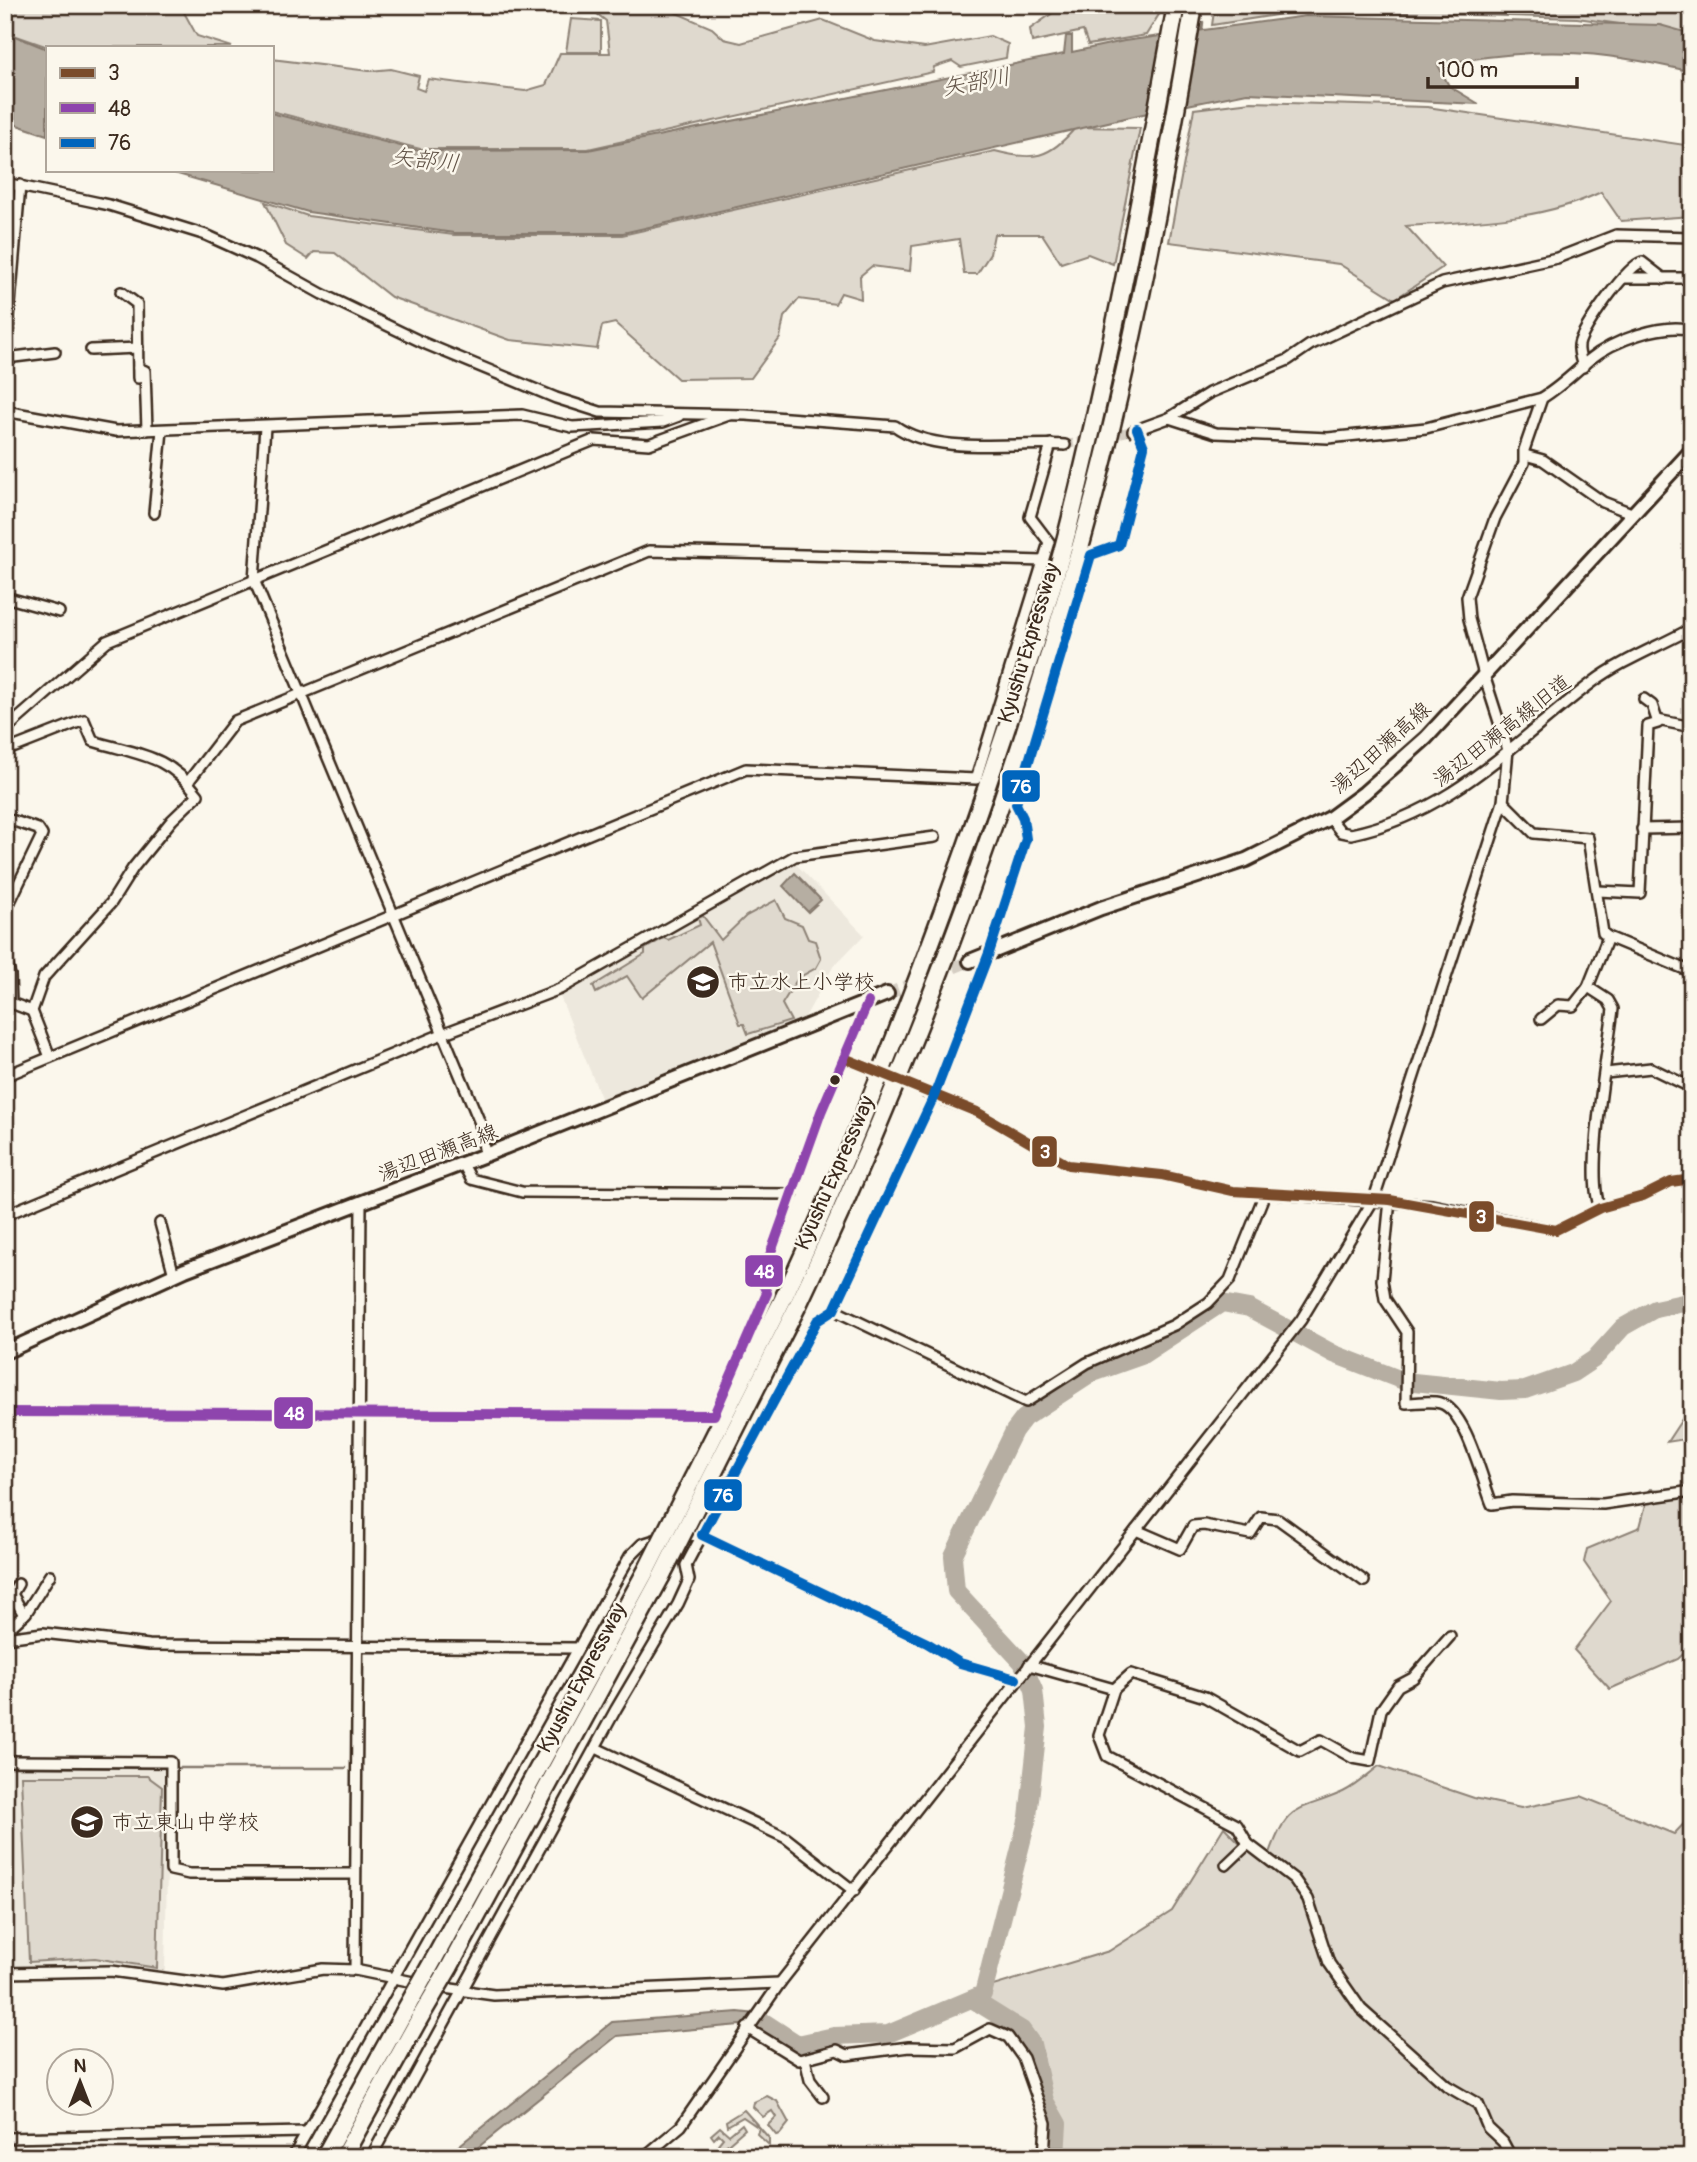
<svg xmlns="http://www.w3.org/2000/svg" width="1697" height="2162" font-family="Pangolin,'Klee One',sans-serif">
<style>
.built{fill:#ede8dd}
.green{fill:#dfd9ce;stroke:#8d8276;stroke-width:2}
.water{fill:#b6aea2;stroke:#85796d;stroke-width:2}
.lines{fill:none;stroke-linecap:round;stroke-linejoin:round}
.stream{stroke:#85796d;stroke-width:2.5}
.river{stroke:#b6aea2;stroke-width:18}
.minor-tunnel{stroke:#d5cec3;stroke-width:9;stroke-dasharray:9 4.5;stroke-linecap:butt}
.secondary-tunnel{stroke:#d5cec3;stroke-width:12;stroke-dasharray:12 6;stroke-linecap:butt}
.minor-casing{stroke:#3b2a1e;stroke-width:14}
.secondary-casing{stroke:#3b2a1e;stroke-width:18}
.motorway-casing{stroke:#3b2a1e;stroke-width:21}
.minor{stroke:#fbf7ec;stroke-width:9}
.secondary{stroke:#fbf7ec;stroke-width:12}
.motorway{stroke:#fbf7ec;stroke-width:16}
.motorway-bridge-casing{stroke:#3b2a1e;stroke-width:21;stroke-linecap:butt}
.motorway-bridge{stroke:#fbf7ec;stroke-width:16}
.bus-1-casing{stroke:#fbf7ec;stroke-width:16}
.bus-2-casing{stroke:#fbf7ec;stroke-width:16}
.bus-3-casing{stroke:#fbf7ec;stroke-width:16}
.bus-1{stroke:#7a4b2a;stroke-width:10}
.bus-2{stroke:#8e44ad;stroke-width:10}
.bus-3{stroke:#0065bd;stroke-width:10}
.bus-dot{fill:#3b2a1e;stroke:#fbf7ec;stroke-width:2.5}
.labels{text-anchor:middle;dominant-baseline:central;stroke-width:5;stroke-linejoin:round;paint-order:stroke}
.street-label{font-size:21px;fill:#3b2a1e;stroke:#fbf7ec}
.poi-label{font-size:21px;fill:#3b2a1e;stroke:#fbf7ec;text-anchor:start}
.water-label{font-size:23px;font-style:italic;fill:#605246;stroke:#fbf7ec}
.line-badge{stroke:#fbf7ec;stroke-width:2.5}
.badge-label{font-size:19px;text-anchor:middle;font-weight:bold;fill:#fff}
</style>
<rect width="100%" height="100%" fill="#fbf7ec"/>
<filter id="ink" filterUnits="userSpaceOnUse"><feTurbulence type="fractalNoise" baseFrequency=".0143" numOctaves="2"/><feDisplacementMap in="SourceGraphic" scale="14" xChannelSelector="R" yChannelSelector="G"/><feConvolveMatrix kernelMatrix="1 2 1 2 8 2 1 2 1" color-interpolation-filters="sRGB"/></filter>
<g filter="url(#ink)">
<g class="built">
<path d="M 794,862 L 864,935 L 833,967 L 804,1019 L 602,1100 L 559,994 Z"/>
<path d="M 5,1765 L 165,1766 L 169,1771 L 165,1972 L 108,1964 L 5,1966 Z"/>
</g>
<g class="green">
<path d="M 5,5 L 180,5 L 197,36 L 232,47 L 48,47 L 5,32 Z"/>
<path d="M 586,5 L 658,5 L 712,28 L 724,39 L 741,43 L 823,20 L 875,41 L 924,48 L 990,36 L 1008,44 L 1006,58 L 961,67 L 952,61 L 934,67 L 933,72 L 588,149 L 420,149 L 271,111 L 271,59 L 369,71 L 391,69 L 419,76 L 416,88 L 424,91 L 428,79 L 525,91 L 546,85 L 560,53 L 610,53 L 606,21 Z"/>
<path d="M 1064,5 L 1165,5 L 1146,35 L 1088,45 L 1083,31 L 1032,42 L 1030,29 Z"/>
<path d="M 1215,5 L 1692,5 L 1692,34 L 1577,18 L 1308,10 L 1212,25 Z"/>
<path d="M 571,19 L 601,21 L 601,52 L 566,52 Z"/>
<path d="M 1251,102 L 1427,107 L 1692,146 L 1692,216 L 1621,221 L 1601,192 C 1541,221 1472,221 1406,226 L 1443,267 L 1395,299 L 1339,264 L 1169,242 L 1194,109 Z"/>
<path d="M 1076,127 L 1140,128 L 1113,264 L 1088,254 L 1061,263 L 1042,234 L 994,234 L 990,254 L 977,274 L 964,274 L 959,239 L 912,246 L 910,271 L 872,266 L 860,276 L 861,299 L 841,293 L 835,304 L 799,299 L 784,317 L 780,338 L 751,378 L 678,379 L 615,323 L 602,326 L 597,349 L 510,340 L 391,297 L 335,253 L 314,252 L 308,259 L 286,245 L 265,202 L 308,216 L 454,235 L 622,235 L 995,151 C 1033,161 1049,159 1076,127 Z"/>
<path d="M 776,900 L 785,918 L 802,925 L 808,939 L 815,941 L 821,959 L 816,968 L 798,978 L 782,1004 L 791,1021 L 748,1034 L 744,1024 L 740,1024 L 710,942 L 642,998 L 627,976 L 596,993 L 593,986 L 645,954 L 645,949 L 664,938 L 668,940 L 700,925 L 698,918 L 703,916 L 721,940 L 746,916 Z"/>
<path d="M 1692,1404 L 1692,1438 L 1667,1442 Z"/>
<path d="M 1650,1489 L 1686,1492 L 1692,1489 L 1692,1646 L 1678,1659 L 1610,1689 L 1574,1650 L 1611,1601 L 1584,1562 L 1587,1549 L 1640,1527 Z"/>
<path d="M 1379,1766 L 1474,1798 L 1521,1808 L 1581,1796 L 1674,1834 L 1692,1815 L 1692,2157 L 1061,2157 L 1064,2122 L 1050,2099 L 1042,2051 L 1029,2027 L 987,2002 L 993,1986 L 1109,1951 L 1172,1911 L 1224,1827 L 1247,1850 L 1269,1856 C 1288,1801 1296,1813 1343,1792 C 1356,1786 1367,1775 1379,1766 Z"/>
<path d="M 21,1776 L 147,1776 L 162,1787 L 157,1968 L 95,1958 L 29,1962 Z"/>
<path d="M 767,2096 L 777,2101 L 789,2123 L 780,2134 L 776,2135 L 768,2125 L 776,2117 L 772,2111 L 763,2117 L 753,2107 L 754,2102 Z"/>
<path d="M 744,2110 L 769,2138 L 769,2145 L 757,2134 L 759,2128 L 743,2117 L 727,2126 L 726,2121 Z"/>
<path d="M 742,2124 L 745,2129 L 722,2149 L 718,2144 L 723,2138 L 719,2134 L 714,2139 L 711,2135 L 720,2127 L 729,2135 Z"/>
</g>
<g class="water">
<path d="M 1306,16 L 1660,25 L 1692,34 L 1692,72 C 1597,49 1534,46 1438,65 L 1449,86 L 1479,104 L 1247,93 L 1143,114 L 623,233 L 454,233 L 308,212 L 164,170 L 271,170 L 271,113 L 420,151 L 588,150 L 1064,54 L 1066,36 L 1072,36 L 1072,52 L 1124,41 Z"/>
<path d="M 5,32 L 47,49 L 47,135 L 5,121 Z"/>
<path d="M 795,873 L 821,900 L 808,912 L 783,886 Z"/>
<path d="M 738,2012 L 766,2015 L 786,2028 L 778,2041 L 761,2029 L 740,2025 L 617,2036 L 466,2157 L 445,2157 L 612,2022 Z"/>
</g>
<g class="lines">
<g class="stream">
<path d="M 1202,30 L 1203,22"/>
<path d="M 5,1767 L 165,1768"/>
<path d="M 175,1768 L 346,1768"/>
</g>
<g class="river">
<path d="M 972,1999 L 1022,2030 L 1032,2044 L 1045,2101 L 1058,2124 L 1056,2157"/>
<path d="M 764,2022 L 798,2044 L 834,2036 L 888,2034 L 983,1994 L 1028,1817 L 1038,1727 L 1034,1690 L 1022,1662 L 956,1591 L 953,1556 L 1014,1431 L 1024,1418 L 1093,1373 L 1141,1356 L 1222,1303 L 1249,1308 L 1334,1354 L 1404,1381 L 1501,1391 L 1525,1390 L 1573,1373 L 1594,1359 L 1623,1327 L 1655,1309 L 1692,1301"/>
</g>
<g class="minor-tunnel">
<path d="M 1065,445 L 1131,431"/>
<path d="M 857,1064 L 926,1093"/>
<path d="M 570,1683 L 606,1705"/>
</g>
<path class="secondary-tunnel" d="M 887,994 L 970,961"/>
<g class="minor-casing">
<g id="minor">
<path d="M 5,183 L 109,205 L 206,235 L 257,258 L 322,294 L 426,344 L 556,398 L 600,412 L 746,415 L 895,426 C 937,456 1014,442 1065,445"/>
<path d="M 1623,278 L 1692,278"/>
<path d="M 121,292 L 137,304 L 138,378"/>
<path d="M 91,350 L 138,348"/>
<path d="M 6,358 L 55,352"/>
<path d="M 5,364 L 20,185"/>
<path d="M 1583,367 C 1581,360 1578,352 1579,345 C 1581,330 1628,265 1642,262 L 1664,279"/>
<path d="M 138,368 L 145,371 L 147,430"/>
<path d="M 5,411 L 116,431 L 522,415 L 572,427 L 663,422 L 679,416"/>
<path d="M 1169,418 L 1216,433 L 1328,438 L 1426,428 L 1542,398 C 1560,387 1573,374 1589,360 C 1612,341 1662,322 1692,330"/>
<path d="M 265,427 L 254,580 L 480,1123 L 485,1155"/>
<path d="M 1133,431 L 1169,418 L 1209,393 L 1288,360 L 1310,345 L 1442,283 L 1557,258 L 1616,235 L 1692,237"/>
<path d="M 1525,455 L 1543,460 L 1603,502 L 1634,514"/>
<path d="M 154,513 L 162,430"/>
<path d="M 5,597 L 59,612"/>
<path d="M 1657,720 L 1692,727"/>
<path d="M 5,730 L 107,641 L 594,440 L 649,444 L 729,415"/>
<path d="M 5,751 L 84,720 L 93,741 C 139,755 167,754 198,795 L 172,820 L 133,868 L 111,903 L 44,977 L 32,1011 L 50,1057"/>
<path d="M 188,782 L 235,721 L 649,551 L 1044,561"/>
<path d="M 1503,802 L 1534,833 L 1588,838 L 1603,933 L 1608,937 L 1692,972"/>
<path d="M 5,818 L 38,829 L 42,835 L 5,912"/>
<path d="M 1330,818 L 1341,832 L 1351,834 C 1453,813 1513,742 1593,682 C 1622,660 1660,646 1692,628"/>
<path d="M 1642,829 L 1692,828"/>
<path d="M 1598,891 L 1640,893 L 1648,726 L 1658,723 L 1652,705 L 1644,699"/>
<path d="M 5,955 L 10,975 L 11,1003 L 32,1011"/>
<path d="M 1541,1019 L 1558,1005 L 1573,1006 L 1588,987"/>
<path d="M 844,1058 L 857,1064"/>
<path d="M 1606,1073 L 1651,1068 L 1692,1088"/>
<path d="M 5,1076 L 746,769 L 976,779 L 1049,542 L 1030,517 L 1051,444"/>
<path d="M 926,1093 L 977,1112 L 1068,1165 L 1162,1175 L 1233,1191 L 1432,1205 L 1556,1230 L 1600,1208 L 1643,1196 L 1671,1182 L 1692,1179"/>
<path d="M 463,1164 L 471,1179 L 522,1192 L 793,1194"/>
<path d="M 1390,1200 L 1382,1280 L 1385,1299 L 1407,1332 L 1406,1403 C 1416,1403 1430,1400 1440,1403 C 1466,1410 1482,1480 1492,1504 L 1512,1501 L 1603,1504 L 1692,1491"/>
<path d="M 1600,1208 C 1585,1173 1608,1052 1613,1009 L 1608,1000 L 1588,987 L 1608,937"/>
<path d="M 5,1215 L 442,1034 L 560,989 L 795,856 L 935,837"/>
<path d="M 160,1223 L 174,1275"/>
<path d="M 834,1310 L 1026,1402 L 1087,1363 L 1174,1325 L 1208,1303 L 1230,1280 L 1265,1193"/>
<path d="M 5,1412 L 714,1415 L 767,1293 L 761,1280 L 821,1112 L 868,1002"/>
<path d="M 1136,1530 L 1180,1549 L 1193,1526 L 1204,1525 L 1250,1534 L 1261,1517 L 1278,1519 L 1364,1581"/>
<path d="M 18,1584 L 12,1594 L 24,1615"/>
<path d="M 5,1632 L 26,1613 L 50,1575"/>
<path d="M 5,1638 L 43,1633 L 149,1645 L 578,1648"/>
<path d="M 1029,1665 L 1114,1689 L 1131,1674 L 1205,1697 L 1300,1751 L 1321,1740 L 1353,1758 L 1370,1761 L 1381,1710 L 1398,1686 L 1413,1678 L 1450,1636"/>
<path d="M 1016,1679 L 960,1663 L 927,1643 L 702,1535 L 817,1321 L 834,1310 L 934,1096 L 989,953 L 1026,839 L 1023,818 L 1016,804 L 1091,555 L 1119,545 L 1144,447 L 1137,429"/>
<path d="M 1114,1689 L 1099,1735 L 1107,1756 L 1237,1825 L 1248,1844 L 1294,1879 L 1308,1899 L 1329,1963 L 1361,2009 L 1447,2086 L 1478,2104 L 1488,2128 L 1503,2142 L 1511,2157"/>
<path d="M 596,1748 L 786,1838 L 854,1891"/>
<path d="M 5,1761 L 171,1762 L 171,1870 L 189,1874 L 355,1874"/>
<path d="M 1226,1865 L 1248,1844"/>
<path d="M 355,1970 L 361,1203"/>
<path d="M 5,1973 L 111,1971 L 223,1986 L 323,1969 L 355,1970 L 423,1984"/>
<path d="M 437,1987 L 494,1995 L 780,1983"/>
<path d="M 747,2028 L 799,2060 L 837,2050 L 847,2055 L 909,2047 L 955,2048 L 990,2029 L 1008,2037 L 1023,2058 L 1046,2123 L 1044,2157"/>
<path d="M 805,2059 L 810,2080 L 823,2097"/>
<path d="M 5,2138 L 305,2132"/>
<path d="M 293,2157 L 630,1556 L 642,1544 L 664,1537"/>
<path d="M 371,2157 L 616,1709 L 678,1604 L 689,1580 L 686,1565 L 702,1535 L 682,1536"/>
<path d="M 644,2157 L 681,2126 L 780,1983 L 1301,1320 L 1374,1199 L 1503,802 L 1508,750 L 1484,675 L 1469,619 L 1467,597 L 1495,518 L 1524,463 L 1524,450 L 1542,398"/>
</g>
</g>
<g class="secondary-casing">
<g id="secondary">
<path d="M 970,961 L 1101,908 L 1246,860 L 1330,818 L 1364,793 L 1426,738 L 1692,450"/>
<path d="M 5,1352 L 185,1270 L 485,1155 L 887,994"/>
</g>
</g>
<g class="motorway-casing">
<g id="motorway">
<path d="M 783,1299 C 861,1132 927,961 987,786 C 1015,702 1045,619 1067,533 C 1111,359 1144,182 1176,5"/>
<path d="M 798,1305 C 914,1059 1009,804 1082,541 C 1131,365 1164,185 1194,5"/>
<path d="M 434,1959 L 647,1569"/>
<path d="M 449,1968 L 661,1577"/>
<path d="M 324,2157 L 403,2014"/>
<path d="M 343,2157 L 418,2021"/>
</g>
</g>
<use href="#minor" class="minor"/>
<use href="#secondary" class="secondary"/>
<use href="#motorway" class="motorway"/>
<g class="motorway-bridge-casing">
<g id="motorway-bridge">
<path d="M 647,1569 L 783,1299"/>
<path d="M 661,1577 L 798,1305"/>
<path d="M 403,2014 L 434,1959"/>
<path d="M 418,2021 L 449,1968"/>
</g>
</g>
<use href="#motorway-bridge" class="motorway-bridge"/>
<g class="bus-1-casing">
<path id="bus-1" d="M 844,1058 L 977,1112 L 1068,1165 L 1162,1175 L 1233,1191 L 1390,1200 L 1556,1230 L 1600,1208 L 1643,1196 L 1671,1182 L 1692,1179"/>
</g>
<g class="bus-2-casing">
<path id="bus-2" d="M 5,1412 L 714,1415 L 767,1293 L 761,1280 L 821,1112 L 868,1002"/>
</g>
<g class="bus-3-casing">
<path id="bus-3" d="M 1016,1679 L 960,1663 L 927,1643 L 702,1535 L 817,1321 L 834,1310 L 934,1096 L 989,953 L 1026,839 L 1023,818 L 1016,804 L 1091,555 L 1119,545 L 1144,447 L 1137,429"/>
</g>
<use href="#bus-1" class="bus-1"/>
<use href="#bus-2" class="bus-2"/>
<use href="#bus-3" class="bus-3"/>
</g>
</g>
<defs>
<g id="school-disc" transform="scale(1.75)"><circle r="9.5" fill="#3b2a1e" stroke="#fbf7ec"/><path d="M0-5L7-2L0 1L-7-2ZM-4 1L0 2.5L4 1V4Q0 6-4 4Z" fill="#fff"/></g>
</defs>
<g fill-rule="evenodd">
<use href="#school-disc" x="703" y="982"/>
<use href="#school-disc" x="87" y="1822"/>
</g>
<circle class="bus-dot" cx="835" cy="1080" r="6"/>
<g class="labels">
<g class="street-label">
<text transform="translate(1029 643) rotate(-73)">Kyushu Expressway</text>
<text transform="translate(1502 731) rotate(-38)">湯辺田瀬高線旧道</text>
<text transform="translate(1381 748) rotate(-42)">湯辺田瀬高線</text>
<text transform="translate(438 1153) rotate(-21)">湯辺田瀬高線</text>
<text transform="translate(835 1173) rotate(-66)">Kyushu Expressway</text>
<text transform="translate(582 1678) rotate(-62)">Kyushu Expressway</text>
</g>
<g class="poi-label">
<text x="728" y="982">市立水上小学校</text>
<text x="112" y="1822">市立東山中学校</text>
</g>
<g class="water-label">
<text transform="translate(976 82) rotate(-10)">矢部川</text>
<text transform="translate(425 160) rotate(6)">矢部川</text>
</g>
</g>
<g class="line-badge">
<rect x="1001" y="769" width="40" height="34" rx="7" fill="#0065bd"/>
<rect x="1031" y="1135" width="27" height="33" rx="7" fill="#7a4b2a"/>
<rect x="1468" y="1200" width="27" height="33" rx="7" fill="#7a4b2a"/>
<rect x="744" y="1254" width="40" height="34" rx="7" fill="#8e44ad"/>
<rect x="273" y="1396" width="41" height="34" rx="7" fill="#8e44ad"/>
<rect x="703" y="1478" width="40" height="34" rx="7" fill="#0065bd"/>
</g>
<g class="badge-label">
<text x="1021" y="793">76</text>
<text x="1045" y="1158">3</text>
<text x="1481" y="1223">3</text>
<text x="764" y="1278">48</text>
<text x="294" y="1420">48</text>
<text x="723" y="1502">76</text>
</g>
<rect width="1697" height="2162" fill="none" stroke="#fbf7ec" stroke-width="28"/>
<rect x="14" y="14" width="1669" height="2134" fill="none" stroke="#3b2a1e" stroke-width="2.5" filter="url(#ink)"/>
<rect x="46" y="46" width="228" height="126" fill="#fbf7ec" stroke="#aea59a" stroke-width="2"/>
<rect x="60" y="68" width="35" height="10" fill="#7a4b2a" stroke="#aea59a" stroke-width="2"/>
<text x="108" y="80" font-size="21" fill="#3b2a1e">3</text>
<rect x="60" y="103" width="35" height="10" fill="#8e44ad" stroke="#aea59a" stroke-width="2"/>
<text x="108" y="116" font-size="21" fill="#3b2a1e">48</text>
<rect x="60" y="138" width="35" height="10" fill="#0065bd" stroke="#aea59a" stroke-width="2"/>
<text x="108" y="150" font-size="21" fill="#3b2a1e">76</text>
<g transform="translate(80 2082)"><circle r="33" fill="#fbf7ec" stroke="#aea59a" stroke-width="2"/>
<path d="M0-5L12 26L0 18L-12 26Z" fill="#3b2a1e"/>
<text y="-10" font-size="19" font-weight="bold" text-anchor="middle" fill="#3b2a1e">N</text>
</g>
<path d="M1428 77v10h149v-10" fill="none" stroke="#3b2a1e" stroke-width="3.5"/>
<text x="1438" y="77" font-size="21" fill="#3b2a1e" stroke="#fbf7ec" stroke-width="5" paint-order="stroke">100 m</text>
</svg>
